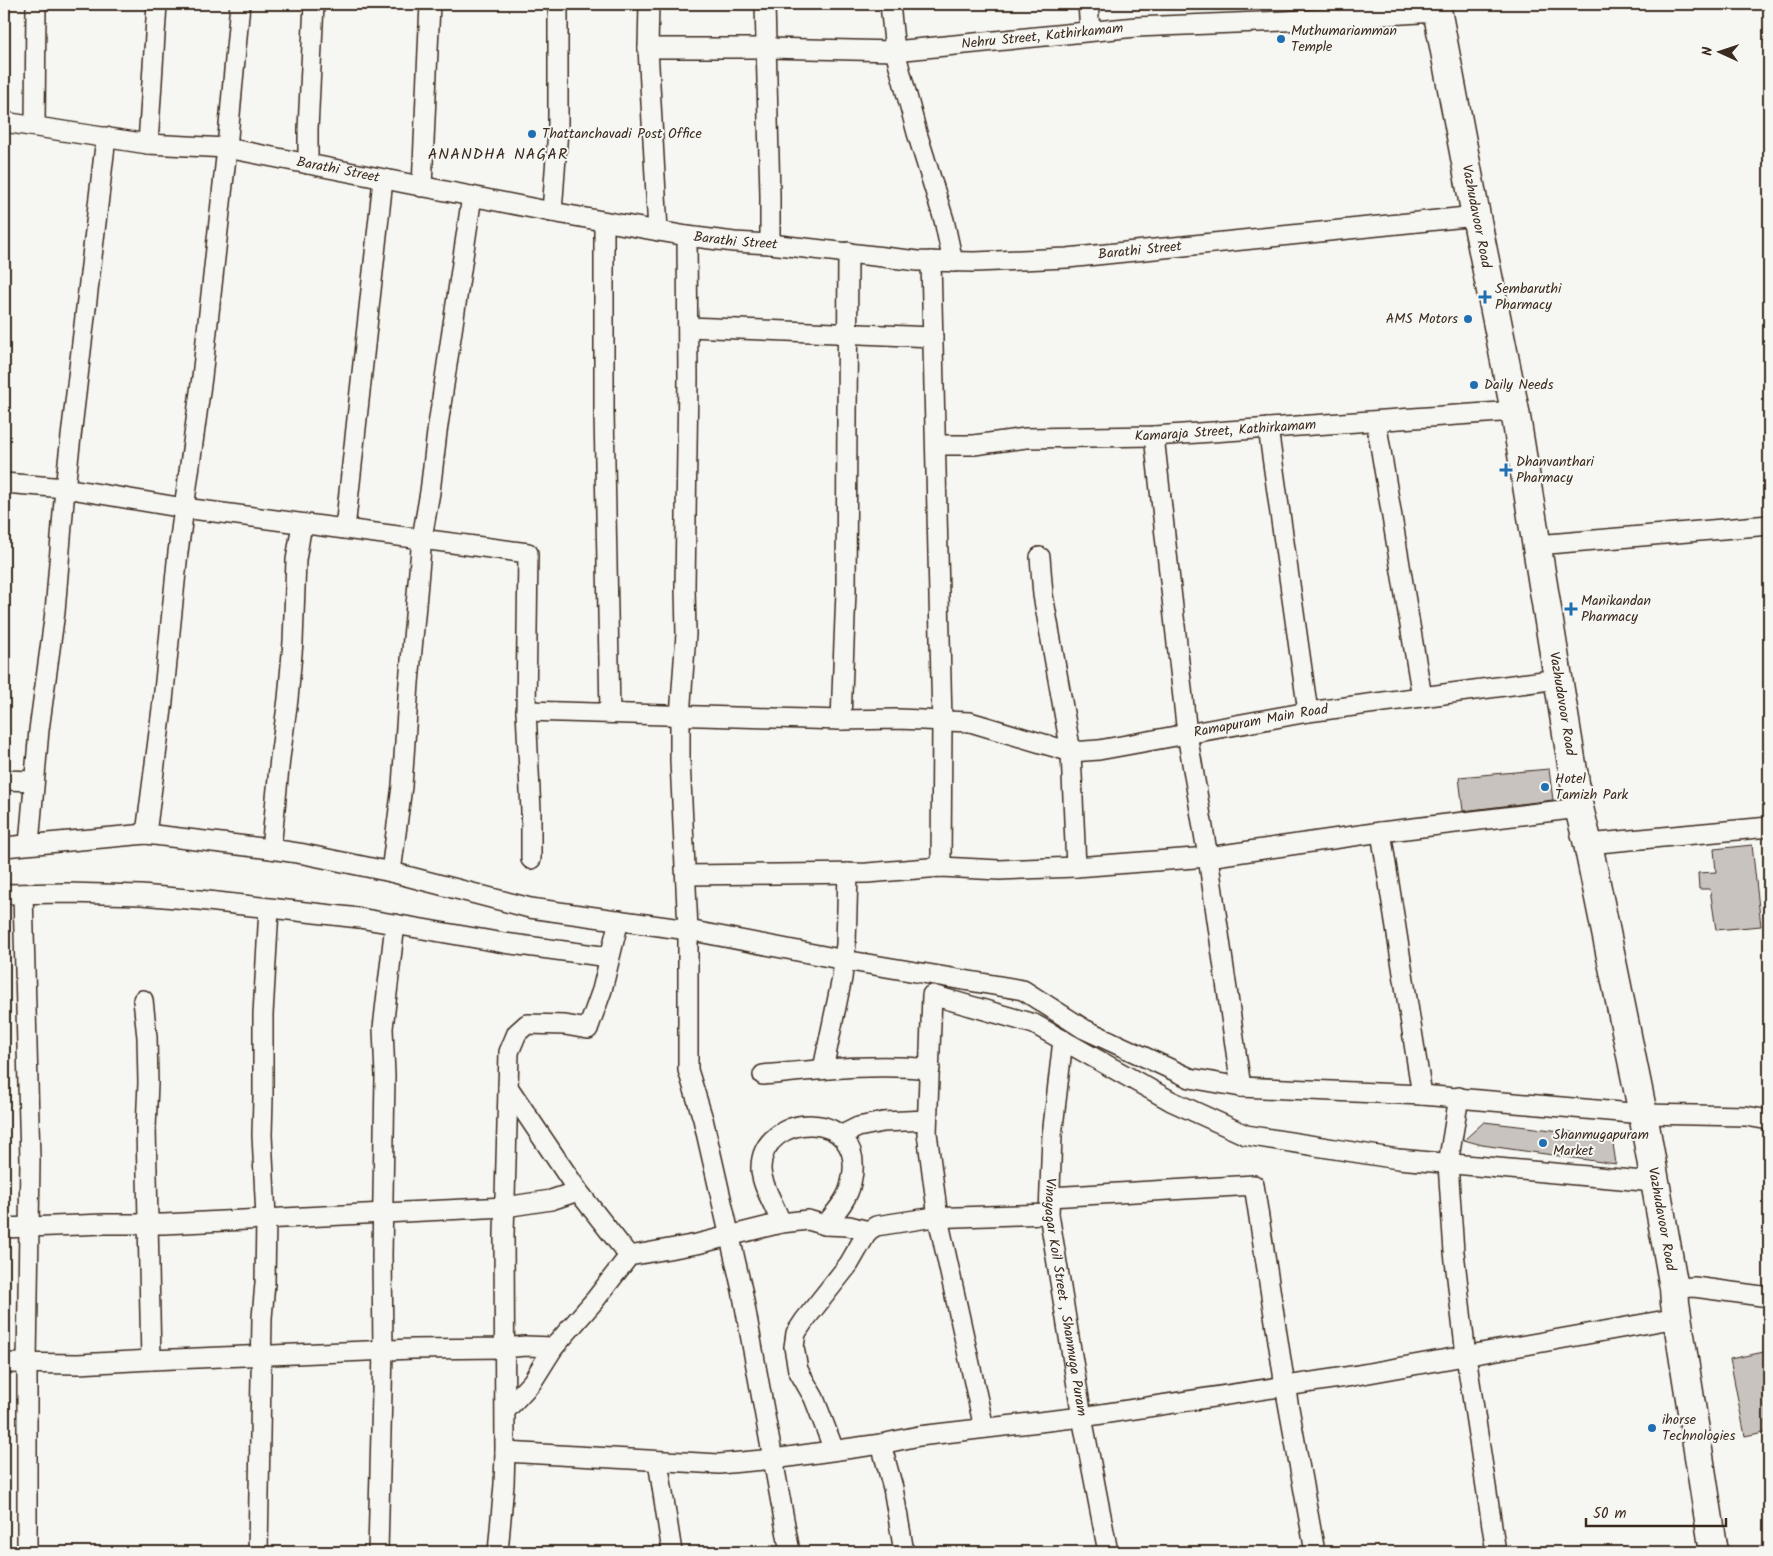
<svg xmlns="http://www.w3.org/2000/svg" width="1773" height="1556" font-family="Kalam,sans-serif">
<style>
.building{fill:#c8c3be;stroke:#3b2a1e}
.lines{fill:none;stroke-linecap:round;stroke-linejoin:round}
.minor-casing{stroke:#3b2a1e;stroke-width:22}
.primary-casing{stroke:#3b2a1e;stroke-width:31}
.minor{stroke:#f6f6f2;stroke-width:19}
.primary{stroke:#f6f6f2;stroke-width:28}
.poi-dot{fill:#1f6fb2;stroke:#f6f6f2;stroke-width:2}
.labels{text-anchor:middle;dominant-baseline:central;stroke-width:4;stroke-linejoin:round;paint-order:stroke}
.poi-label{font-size:14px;fill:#3b2a1e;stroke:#f6f6f2;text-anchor:start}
.street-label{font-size:14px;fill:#3b2a1e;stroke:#f6f6f2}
.quarter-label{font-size:16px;letter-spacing:1px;fill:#3b2a1e;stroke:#f6f6f2}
</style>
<rect width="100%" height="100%" fill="#f6f6f2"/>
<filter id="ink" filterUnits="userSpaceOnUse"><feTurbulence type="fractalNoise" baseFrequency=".02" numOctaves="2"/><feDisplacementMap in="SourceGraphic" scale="10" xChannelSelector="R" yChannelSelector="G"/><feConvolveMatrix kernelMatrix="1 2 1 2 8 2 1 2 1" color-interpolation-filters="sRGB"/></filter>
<g filter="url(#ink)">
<g class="building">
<path d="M 1549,769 L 1553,800 L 1463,811 L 1459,777 Z"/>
<path d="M 1752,845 L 1761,926 L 1716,930 L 1710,889 L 1699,889 L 1698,873 L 1716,872 L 1714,849 Z"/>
<path d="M 1484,1122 L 1612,1137 L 1616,1164 L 1482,1145 L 1464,1140 Z"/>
<path d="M 1769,1351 L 1769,1431 L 1745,1436 L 1730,1359 Z"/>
</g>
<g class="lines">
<g class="minor-casing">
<g id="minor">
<path d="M 649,4 L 648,48 L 658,231"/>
<path d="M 765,4 L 770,195 L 770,244"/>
<path d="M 890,4 L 895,51 L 917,133 L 944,220 L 953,262"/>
<path d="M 1088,4 L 1090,31"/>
<path id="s1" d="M 648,48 L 767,48 L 895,51 L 1136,27 L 1284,21 L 1437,12"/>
<path id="s2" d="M 4,122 L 148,144 L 227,148 L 552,212 L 687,236 L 734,242 L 770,244 L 918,261 L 975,262 L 1067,258 L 1476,216"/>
<path d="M 35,126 L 36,4"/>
<path d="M 148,144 L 157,4"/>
<path d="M 308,164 L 308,129 L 314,4"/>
<path d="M 422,187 L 430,4"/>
<path d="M 552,212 L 558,130 L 558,4"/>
<path d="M 604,222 L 604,413 L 610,713"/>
<path d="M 687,236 L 688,378 L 685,587 L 686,634 L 680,716 L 680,760 L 688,930 L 688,1070 L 703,1119 L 742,1290 L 790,1552"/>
<path d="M 931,261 L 942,721 L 941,867"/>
<path d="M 688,327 L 933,337"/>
<path d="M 1376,421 L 1422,697"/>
<path d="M 1268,428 L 1308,712"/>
<path d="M 1154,436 L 1187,734 L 1208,857 L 1241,1087"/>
<path id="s3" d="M 936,445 L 974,445 L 1026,438 L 1154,436 L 1515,411"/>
<path d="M 4,483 L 65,488 L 184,508 L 528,553 L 526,711 L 531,811 L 531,859"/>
<path d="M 345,529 L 383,180"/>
<path d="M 1537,545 L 1769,525"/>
<path d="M 1040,557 L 1043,595 L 1071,752 L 1076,867"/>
<path id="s4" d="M 526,711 L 841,720 L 898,719 L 970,722 L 1071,752 L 1099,750 L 1308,712 L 1558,679"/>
<path d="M 841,720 L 846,591 L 848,252"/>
<path d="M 4,780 L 34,781"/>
<path d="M 1381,832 L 1422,1095"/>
<path d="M 146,834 L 163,701 L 178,552 L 202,377 L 227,148 L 240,4"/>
<path d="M 29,844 L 39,730 L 55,612 L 65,488 L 106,137"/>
<path d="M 1588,844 L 1769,827"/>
<path d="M 4,847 L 146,834 L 271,849 L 304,854 L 391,872 L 530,908 L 688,930 L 850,961 L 1023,990 L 1084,1029 L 1190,1078 L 1241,1087 L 1422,1095 L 1643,1114 L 1746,1116 L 1769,1120"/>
<path d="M 271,849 L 280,758 L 288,699 L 293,642 L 296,560 L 302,524"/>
<path d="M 391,872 L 402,786 L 409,683 L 422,538 L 430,492 L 437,432 L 472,196"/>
<path d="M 686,875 L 867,873 L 941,867 L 999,870 L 1076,867 L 1208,857 L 1381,832 L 1579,808"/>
<path d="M 4,894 L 67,893 L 141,895 L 199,900 L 359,918 L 504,943 L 609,957"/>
<path d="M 23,894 L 30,1160 L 27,1363 L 27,1552"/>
<path d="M 143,1000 L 147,1037 L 148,1083 L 146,1128 L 151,1360"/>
<path id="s5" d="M 1063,1040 L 1052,1136 L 1049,1214 L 1082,1417 L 1108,1552"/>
<path d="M 823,1069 L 842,978 L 846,944 L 848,873"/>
<path d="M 763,1075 C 818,1070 874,1063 930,1069"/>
<path d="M 508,1087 L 578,1191 L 629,1256"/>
<path d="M 1459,1097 L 1448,1164 L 1454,1252 L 1466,1356 L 1496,1552"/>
<path d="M 842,1135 L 858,1127 L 883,1122 L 927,1120"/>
<path d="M 1050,1197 L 1254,1185 L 1285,1386 L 1315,1552"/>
<path d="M 781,1223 C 776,1207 762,1187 761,1170 C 759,1110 870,1106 851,1183 C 848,1199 835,1213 825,1225"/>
<path d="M 4,1228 L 104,1224 L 164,1224 L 505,1207 L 551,1200 L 578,1191"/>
<path d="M 1674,1288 L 1694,1287 L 1769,1297"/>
<path d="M 4,1363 L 78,1364 L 151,1360 L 413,1349 L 504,1348 L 525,1346 L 554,1347"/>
<path d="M 506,1410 L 532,1382 L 554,1347 L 595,1300 L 629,1256 L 697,1244 L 781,1223 L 808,1220 L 825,1225 L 849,1226 L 868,1231"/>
<path d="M 984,1428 L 938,1218 L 927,1133 L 932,995 L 1034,1024 L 1171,1101 L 1246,1135 L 1398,1159 L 1654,1182"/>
<path d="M 881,1444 L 893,1488 L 904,1552"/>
<path d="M 834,1450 L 814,1398 L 798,1370 L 794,1347 L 796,1333 L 804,1321 L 849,1264 L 868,1231 L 876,1226 L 928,1218 L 1049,1214"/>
<path d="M 505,1452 L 719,1464 L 774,1459 L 881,1444 L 919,1436 L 1082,1417 L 1352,1376 L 1677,1318"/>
<path d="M 658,1461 L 672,1552"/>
<path d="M 258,1552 L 262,1318 L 265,1283 L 266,1218 L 262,1135 L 263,1098 L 263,1014 L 269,909"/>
<path d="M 378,1552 L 383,1351 L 382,1255 L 385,1076 L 383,1028 L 395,924"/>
<path d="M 498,1552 L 504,1484 L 505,1452 L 504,1234 L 509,1052 L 517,1033 L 527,1024 L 565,1025 L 588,1029 L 602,990 L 619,920"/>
</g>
</g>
<g class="primary-casing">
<g id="primary">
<path id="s6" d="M 1436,4 L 1476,216 L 1515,411 L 1579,808 L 1588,844 L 1643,1114 L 1674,1288 L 1675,1303 L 1714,1552"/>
</g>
</g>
<use href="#minor" class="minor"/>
<use href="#primary" class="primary"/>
</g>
</g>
<g class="poi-dot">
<circle cx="1281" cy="39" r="5"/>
<circle cx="532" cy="134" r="5"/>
<path d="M1482.5 289.5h5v5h5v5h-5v5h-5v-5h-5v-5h5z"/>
<circle cx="1468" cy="319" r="5"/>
<circle cx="1474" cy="385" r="5"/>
<path d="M1503.5 462.5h5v5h5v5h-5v5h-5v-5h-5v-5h5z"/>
<path d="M1568.5 601.5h5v5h5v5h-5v5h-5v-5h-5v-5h5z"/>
<circle cx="1545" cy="787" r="5"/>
<circle cx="1543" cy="1143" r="5"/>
<circle cx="1652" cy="1428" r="5"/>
</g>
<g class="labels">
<g class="poi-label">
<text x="1291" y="31">Muthumariamman<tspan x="1291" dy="16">Temple</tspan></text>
<text x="542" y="134">Thattanchavadi Post Office</text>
<text x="1495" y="289">Sembaruthi<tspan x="1495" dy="16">Pharmacy</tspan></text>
<text x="1458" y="319" text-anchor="end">AMS Motors</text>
<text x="1484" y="385">Daily Needs</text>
<text x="1516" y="462">Dhanvanthari<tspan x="1516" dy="16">Pharmacy</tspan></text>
<text x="1581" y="601">Manikandan<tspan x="1581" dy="16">Pharmacy</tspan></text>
<text x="1555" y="779">Hotel<tspan x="1555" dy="16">Tamizh Park</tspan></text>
<text x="1553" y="1135">Shanmugapuram<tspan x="1553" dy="16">Market</tspan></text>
<text x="1662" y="1420">ihorse<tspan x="1662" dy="16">Technologies</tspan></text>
</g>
<g class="street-label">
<text stroke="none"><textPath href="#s1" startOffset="395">Nehru Street, Kathirkamam</textPath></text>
<text stroke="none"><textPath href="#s2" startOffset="338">Barathi Street</textPath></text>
<text stroke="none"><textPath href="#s6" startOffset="216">Vazhudavoor Road</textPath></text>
<text stroke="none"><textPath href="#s2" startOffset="742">Barathi Street</textPath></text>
<text stroke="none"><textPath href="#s2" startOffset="1148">Barathi Street</textPath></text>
<text stroke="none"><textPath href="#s3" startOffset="290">Kamaraja Street, Kathirkamam</textPath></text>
<text stroke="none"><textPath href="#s6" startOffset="711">Vazhudavoor Road</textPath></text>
<text stroke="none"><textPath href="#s4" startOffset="742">Ramapuram Main Road</textPath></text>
<text stroke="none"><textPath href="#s6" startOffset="1236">Vazhudavoor Road</textPath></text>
<text stroke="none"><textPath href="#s5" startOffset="259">Vinayagar Koil Street , Shanmuga Puram</textPath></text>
</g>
<g class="quarter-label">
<text x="498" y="154">ANANDHA NAGAR</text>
</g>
</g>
<rect width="1773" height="1556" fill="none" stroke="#f6f6f2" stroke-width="20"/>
<rect x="10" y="10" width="1753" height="1536" fill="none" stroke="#3b2a1e" stroke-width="2" filter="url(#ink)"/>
<g transform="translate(1720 52) rotate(273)" stroke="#f6f6f2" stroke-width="4" paint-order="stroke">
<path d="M0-4L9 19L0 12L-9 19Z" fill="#3b2a1e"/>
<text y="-8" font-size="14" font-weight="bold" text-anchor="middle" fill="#3b2a1e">N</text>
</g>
<path d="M1586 1518v8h140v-8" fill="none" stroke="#3b2a1e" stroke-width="2.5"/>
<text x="1593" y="1518" font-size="15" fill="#3b2a1e" stroke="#f6f6f2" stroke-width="4" paint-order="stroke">50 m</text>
</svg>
